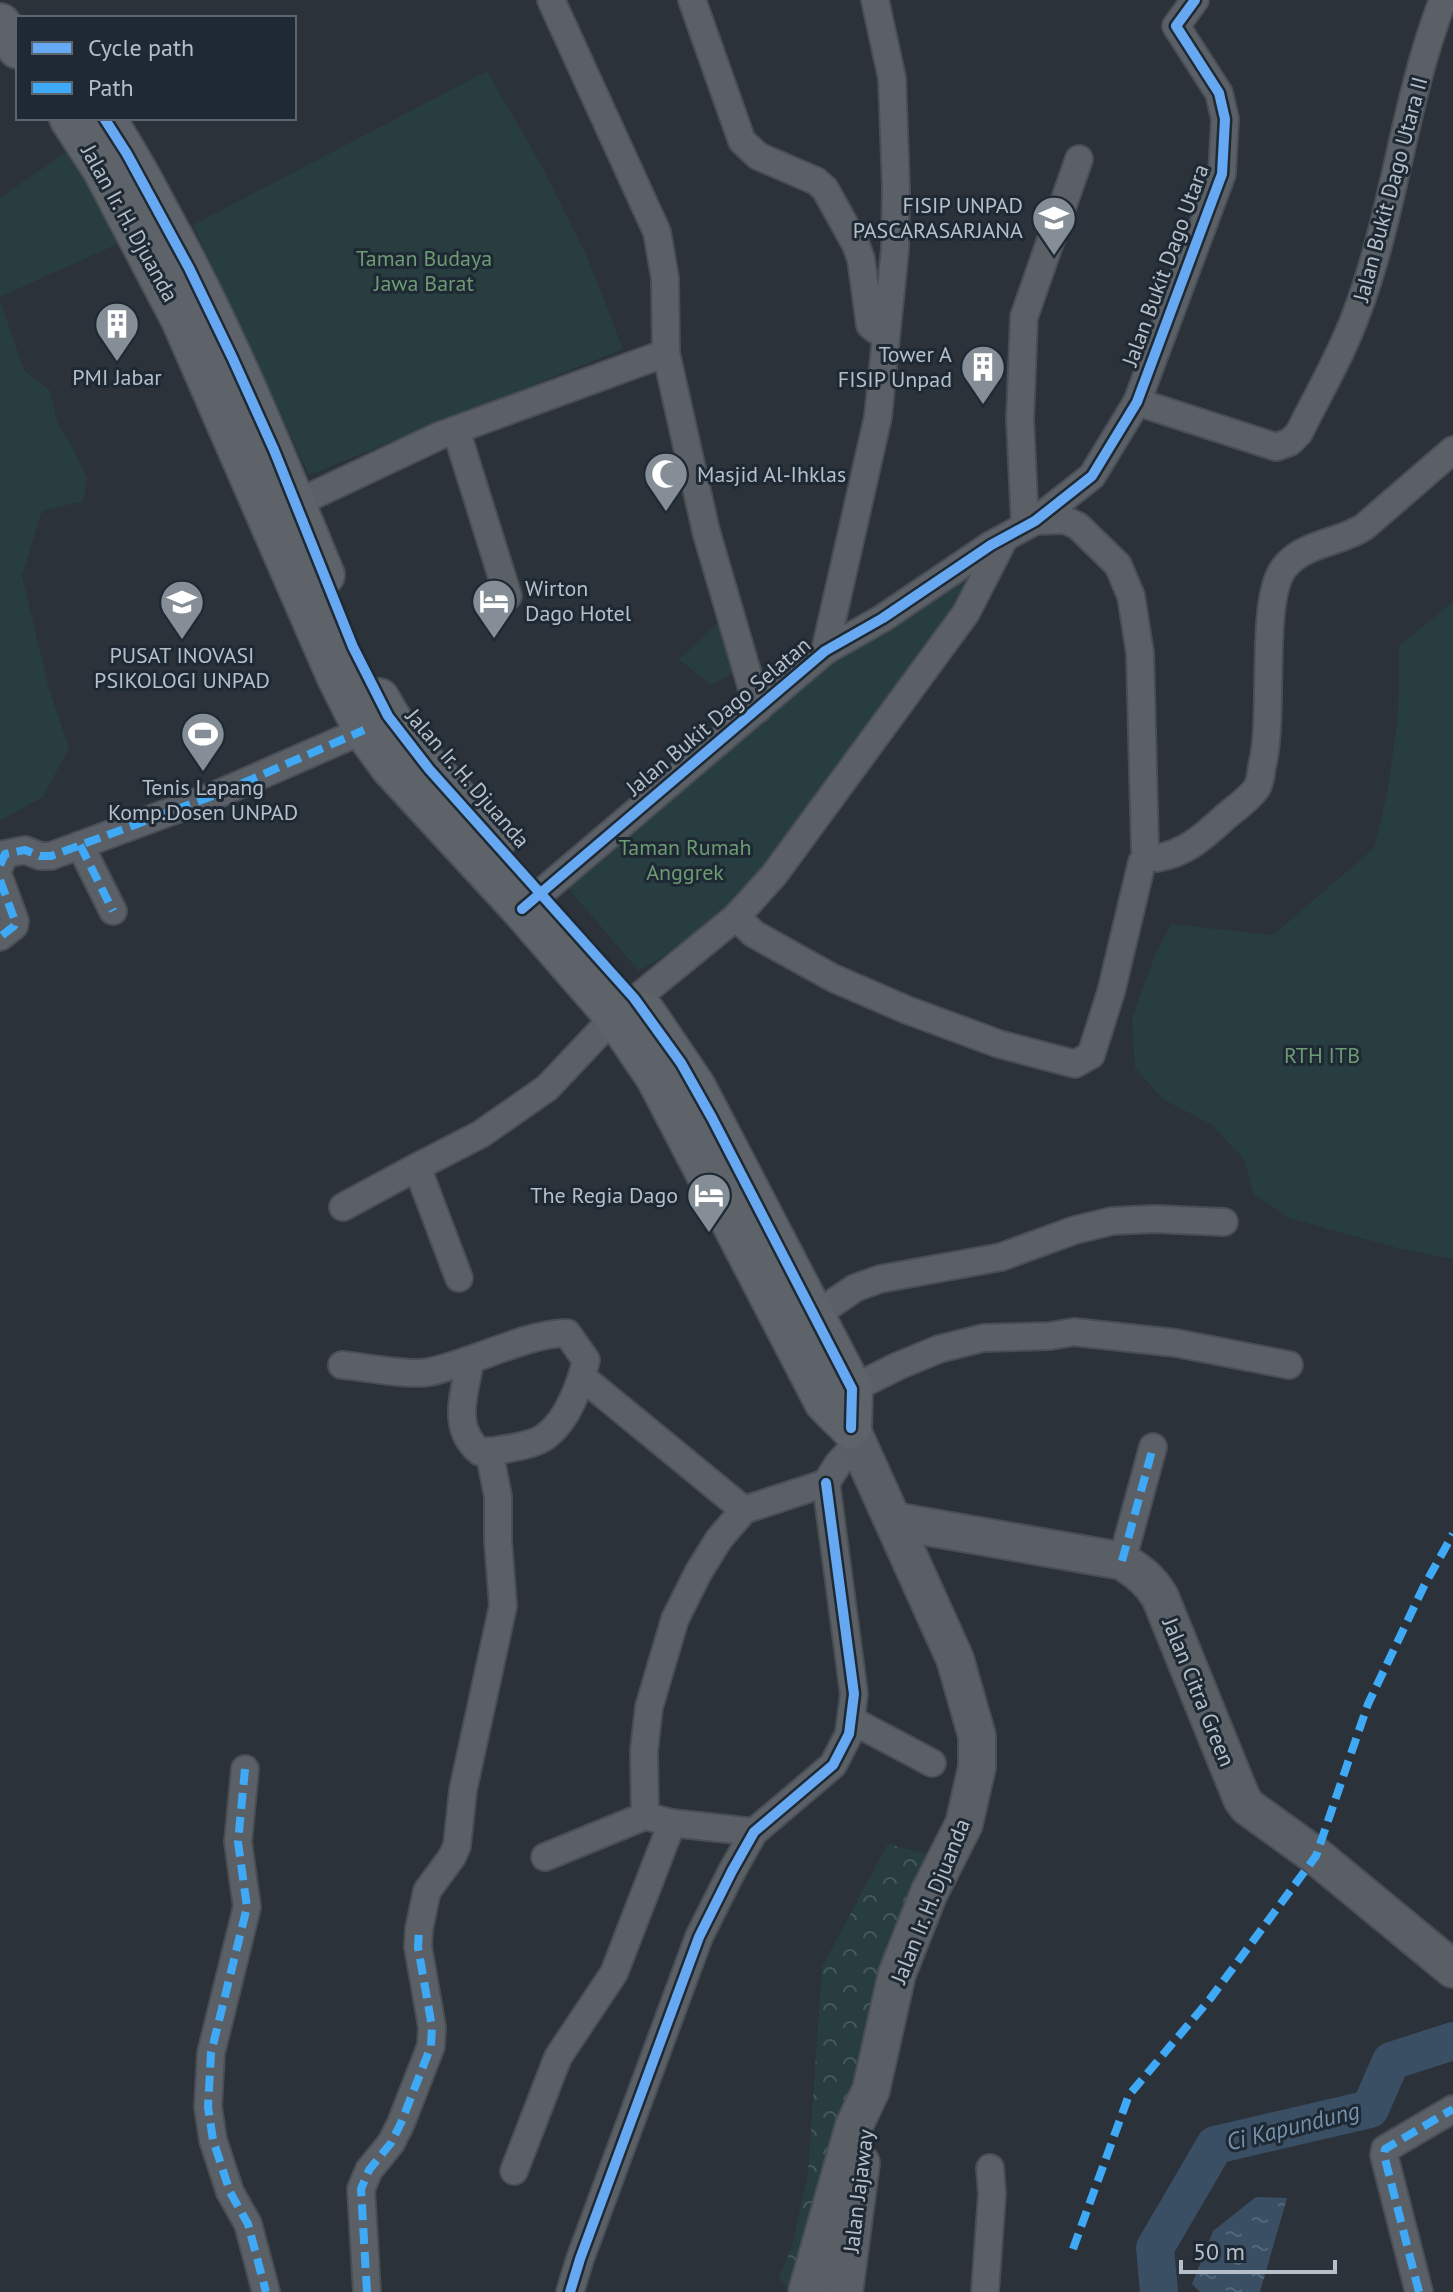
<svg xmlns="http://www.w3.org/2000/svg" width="1453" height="2292" font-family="'PT Sans',sans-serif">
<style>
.forest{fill:url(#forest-crowns)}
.green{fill:#283d3f}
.water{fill:url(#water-ripples)}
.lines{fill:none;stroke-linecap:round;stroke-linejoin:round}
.river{stroke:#3a4e64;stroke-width:38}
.street-casing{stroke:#494e54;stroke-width:30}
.secondary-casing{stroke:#494e54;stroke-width:40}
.primary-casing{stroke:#494f56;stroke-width:44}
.street{stroke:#5b6067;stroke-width:26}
.secondary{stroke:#5a5f65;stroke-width:36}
.primary{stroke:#5d6369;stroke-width:40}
.quiet{stroke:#3fa9f5;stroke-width:8;stroke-dasharray:16 8;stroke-linecap:butt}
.cycleway-casing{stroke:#1e2934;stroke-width:15}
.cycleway{stroke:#66a8f1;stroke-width:10}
.labels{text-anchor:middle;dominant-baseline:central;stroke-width:6;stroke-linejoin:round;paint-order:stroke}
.street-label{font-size:22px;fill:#b5bfca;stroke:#1e2934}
.poi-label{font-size:22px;fill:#b5bfca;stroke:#1e2934;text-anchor:end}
.park-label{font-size:22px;fill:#6d9b73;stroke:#1e2934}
.water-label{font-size:24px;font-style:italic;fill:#7692ac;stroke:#1e2934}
</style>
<defs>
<pattern id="forest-crowns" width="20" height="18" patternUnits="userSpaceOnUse" patternTransform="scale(2)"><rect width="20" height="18" fill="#283d3f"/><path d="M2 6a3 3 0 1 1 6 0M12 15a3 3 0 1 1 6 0" fill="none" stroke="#455759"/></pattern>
<pattern id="water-ripples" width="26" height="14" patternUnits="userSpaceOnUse" patternTransform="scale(2)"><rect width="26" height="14" fill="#3a4e64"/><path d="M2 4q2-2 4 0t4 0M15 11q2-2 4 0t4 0" fill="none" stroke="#546679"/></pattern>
</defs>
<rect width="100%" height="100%" fill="#2b3239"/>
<path class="forest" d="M 888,1844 L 933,1856 L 830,2292 L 790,2292 L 779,2277 L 792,2247 L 808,2173 L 822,1967 Z"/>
<g class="green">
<path d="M 487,71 L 540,163 L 587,257 L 623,349 L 309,475 L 193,225 Z"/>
<path d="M 69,150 L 124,241 L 0,297 L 0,198 Z"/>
<path d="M 0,300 L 24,370 L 50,391 L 58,425 L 73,448 L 87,479 L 83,501 L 42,511 L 22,576 L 49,689 L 69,748 L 43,797 L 0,821 Z"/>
<path d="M 989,559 L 767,871 C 727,909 687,944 639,971 L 561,880 L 825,656 Z"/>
<path d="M 1453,602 L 1453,1259 L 1401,1249 L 1289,1218 L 1254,1194 L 1244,1159 L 1211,1124 L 1164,1100 L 1135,1068 L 1132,1019 L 1156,952 L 1171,924 L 1273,935 L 1374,848 L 1388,789 L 1398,715 L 1399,646 Z"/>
<path d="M 723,619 L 739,669 L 711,685 L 679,659 Z"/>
</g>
<path class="water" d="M 1256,2197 L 1287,2198 L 1260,2292 L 1200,2292 L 1192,2284 L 1213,2231 Z"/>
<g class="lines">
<path class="river" d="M 1159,2292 L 1155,2248 L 1215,2145 L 1370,2109 L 1391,2061 L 1453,2041"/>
<g class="street-casing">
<g id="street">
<path d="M 551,0 L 657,232 L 665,278 L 666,353 L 706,531 L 758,709"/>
<path d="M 692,0 L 742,141 L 758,156 L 816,181 L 825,189 L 856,245 L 861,259 L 870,325 L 876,330 L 886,332"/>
<path d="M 1137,402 L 1276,447 L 1290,442 L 1299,433 C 1318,394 1342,354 1357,312 C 1395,211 1404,100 1443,0"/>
<path d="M 456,430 L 508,596"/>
<path d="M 295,504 L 439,436 L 666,353"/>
<path d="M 1035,521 L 1065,520 L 1078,526 L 1118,565 L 1131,596 L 1140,653 L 1145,849"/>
<path d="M 1025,525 L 1020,419 L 1024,317 L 1079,159"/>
<path d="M 825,651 L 878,417 L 895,249 L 896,187 L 892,78 L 875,0"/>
<path d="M 80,845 L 113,911"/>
<path d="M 1157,858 C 1186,853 1203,837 1224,818 C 1234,809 1248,800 1256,789 C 1260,784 1261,773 1262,766 C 1275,718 1259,600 1284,568 C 1302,543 1340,543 1364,527 L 1453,450"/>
<path d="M 0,865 L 5,854 L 25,850 L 40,856 L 51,856 L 218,794 L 364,730"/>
<path d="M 0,880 L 15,921 L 14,926 L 0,937"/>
<path d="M 522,909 L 825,651 L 883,618 L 991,545 L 1035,521 L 1092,476 L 1137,402 L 1222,174 L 1225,119 L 1219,93 L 1176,26 L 1195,0"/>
<path d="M 736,917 L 754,934 L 833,978 L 907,1010 L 999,1044 L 1075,1064 L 1091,1055 L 1111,992 L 1142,862"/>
<path d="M 343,1207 L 417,1167"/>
<path d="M 459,1278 L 417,1167 L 481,1134 L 547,1088 L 615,1016 L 736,917 L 774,875 L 966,613 L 1004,539"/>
<path d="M 814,1316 L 855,1288 L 880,1279 L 1001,1257 L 1075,1230 L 1112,1221 L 1154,1219 L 1224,1222"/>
<path d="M 342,1365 C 366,1367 408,1376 429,1372 C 473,1363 527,1333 567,1333 L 586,1360 C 581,1384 567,1421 546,1436 C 534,1446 496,1451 480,1452 C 451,1428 464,1395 470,1362"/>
<path d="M 582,1377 L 744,1510"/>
<path d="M 852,1389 L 898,1366 L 939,1349 L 983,1338 L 1050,1336 L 1074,1332 L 1176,1343 L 1289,1365"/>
<path d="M 1122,1561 L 1153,1447"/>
<path d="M 851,1720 L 932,1763"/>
<path d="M 245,1769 L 238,1842 L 247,1907 L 211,2053 L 208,2107 L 213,2140 L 230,2192 L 248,2224 L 266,2292"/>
<path d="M 645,1816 L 644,1751 L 649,1707 L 675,1619 L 698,1573 L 719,1539 L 744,1510 L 826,1483 L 838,1464 L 858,1442"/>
<path d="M 545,1857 L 645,1816 L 672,1823 L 754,1832"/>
<path d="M 514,2171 L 558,2057 L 614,1973 L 672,1823"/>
<path d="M 367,2292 L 361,2189 L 369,2170 L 391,2143 L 401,2123 L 431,2046 L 432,2027 L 418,1947 L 419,1929 L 427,1891 L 452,1857 L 457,1846 L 463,1790 L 503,1606 L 498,1540 L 498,1496 L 489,1451"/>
<path d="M 570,2292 L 580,2259 L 699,1937 L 732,1871 L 754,1832 L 833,1765 L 849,1734 L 854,1694 L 826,1483"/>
<path d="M 985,2292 L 992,2194 L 990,2168"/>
<path d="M 1419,2292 L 1384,2155 L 1385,2149 L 1453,2109"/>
</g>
</g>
<g class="secondary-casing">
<g id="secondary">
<path d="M 894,1521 L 1122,1561 C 1139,1572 1150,1580 1160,1597 L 1242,1799 L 1248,1807 L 1316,1856 L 1453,1969"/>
<path d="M 807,2292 L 854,2126 L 871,2090 L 897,1974 L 929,1893 L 964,1824 L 977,1767 L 977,1736 L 955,1659 L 851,1428"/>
<path d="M 844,2292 L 861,2163"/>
</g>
</g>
<g class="primary-casing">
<g id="primary">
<path d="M 0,24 L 18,48"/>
<path d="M 70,118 L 103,169 L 182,320 L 338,678 L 364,730 L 391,767 L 522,909 L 615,1016 L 657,1078 L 825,1402 L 851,1428"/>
<path d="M 104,118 C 127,152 146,188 165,224 C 227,337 275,456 324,575"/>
<path d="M 379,699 L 400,735 L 495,841"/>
<path d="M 645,1013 L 695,1087 L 852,1389 L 851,1428"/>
</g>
</g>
<use href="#street" class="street"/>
<use href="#secondary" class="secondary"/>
<use href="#primary" class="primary"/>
<g class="quiet">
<path d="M 80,845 L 113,911"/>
<path d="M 0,865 L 5,854 L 25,850 L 40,856 L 51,856 L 218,794 L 364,730"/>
<path d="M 0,880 L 15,921 L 14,926 L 0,937"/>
<path d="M 1122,1561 L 1153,1447"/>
<path d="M 245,1769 L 238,1842 L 247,1907 L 211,2053 L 208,2107 L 213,2140 L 230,2192 L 248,2224 L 266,2292"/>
<path d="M 1073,2249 L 1129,2095 L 1210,1999 L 1316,1856 L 1368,1704 L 1424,1586 L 1453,1534"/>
<path d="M 367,2292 L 361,2189 L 369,2170 L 391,2143 L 401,2123 L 431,2046 L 432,2027 L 418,1947 L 419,1929"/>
<path d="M 1419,2292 L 1384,2155 L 1385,2149 L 1453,2109"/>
</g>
<g class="cycleway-casing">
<g id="cycleway">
<path d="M 104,118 L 127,154 L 189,268 L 232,357 L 274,450 L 353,647 L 388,716 L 429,769 L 634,998 L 681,1063 L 712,1118 L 852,1389 L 851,1428"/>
<path d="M 522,909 L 825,651 L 883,618 L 991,545 L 1035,521 L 1092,476 L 1137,402 L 1222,174 L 1225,119 L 1219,93 L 1176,26 L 1195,0"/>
<path d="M 570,2292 L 580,2259 L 699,1937 L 732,1871 L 754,1832 L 833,1765 L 849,1734 L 854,1694 L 826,1483"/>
</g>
</g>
<use href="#cycleway" class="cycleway"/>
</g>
<defs>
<g id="university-pin" transform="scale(2.3)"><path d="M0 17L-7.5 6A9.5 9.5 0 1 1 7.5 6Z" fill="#858e97" stroke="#1e2934"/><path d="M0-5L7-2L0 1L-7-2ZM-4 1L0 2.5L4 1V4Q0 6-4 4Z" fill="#fff"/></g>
<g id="building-pin" transform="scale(2.3)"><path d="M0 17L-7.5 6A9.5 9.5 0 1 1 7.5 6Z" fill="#858e97" stroke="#1e2934"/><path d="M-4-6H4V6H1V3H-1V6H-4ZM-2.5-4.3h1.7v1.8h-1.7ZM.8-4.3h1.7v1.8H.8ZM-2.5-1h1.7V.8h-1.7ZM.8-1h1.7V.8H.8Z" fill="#fff"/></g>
<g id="mosque-pin" transform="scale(2.3)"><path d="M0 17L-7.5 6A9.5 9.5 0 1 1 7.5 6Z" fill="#858e97" stroke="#1e2934"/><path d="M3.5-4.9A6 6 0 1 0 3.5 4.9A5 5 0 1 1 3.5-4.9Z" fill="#fff"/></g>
<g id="hotel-pin" transform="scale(2.3)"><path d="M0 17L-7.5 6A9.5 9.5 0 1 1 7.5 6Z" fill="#858e97" stroke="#1e2934"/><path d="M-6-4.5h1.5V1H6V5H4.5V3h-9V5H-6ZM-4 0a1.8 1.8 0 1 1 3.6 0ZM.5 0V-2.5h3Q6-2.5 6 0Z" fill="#fff"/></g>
<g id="stadium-pin" transform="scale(2.3)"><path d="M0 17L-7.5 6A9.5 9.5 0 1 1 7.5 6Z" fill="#858e97" stroke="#1e2934"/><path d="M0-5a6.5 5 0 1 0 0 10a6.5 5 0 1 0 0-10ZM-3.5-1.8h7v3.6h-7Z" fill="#fff"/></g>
</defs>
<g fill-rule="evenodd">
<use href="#university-pin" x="1054" y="218"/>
<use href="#building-pin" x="117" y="324"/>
<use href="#building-pin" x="983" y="367"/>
<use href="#mosque-pin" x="666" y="474"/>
<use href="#hotel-pin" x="494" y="601"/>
<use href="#university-pin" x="182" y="602"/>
<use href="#stadium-pin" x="203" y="734"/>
<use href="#hotel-pin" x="709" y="1195"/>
</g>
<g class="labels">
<g class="street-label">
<text transform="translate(1390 189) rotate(-75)">Jalan Bukit Dago Utara II</text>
<text transform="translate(130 223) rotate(61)">Jalan Ir. H. Djuanda</text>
<text transform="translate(1165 265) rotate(-70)">Jalan Bukit Dago Utara</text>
<text transform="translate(718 716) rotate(-40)">Jalan Bukit Dago Selatan</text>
<text transform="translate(468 778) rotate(49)">Jalan Ir. H. Djuanda</text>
<text transform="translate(1199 1692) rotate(68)">Jalan Citra Green</text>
<text transform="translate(930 1901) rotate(-68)">Jalan Ir. H. Djuanda</text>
<text transform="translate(858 2191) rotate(-83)">Jalan Jajaway</text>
</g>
<g class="poi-label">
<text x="1023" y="205">FISIP UNPAD<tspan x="1023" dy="25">PASCARASARJANA</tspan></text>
<text x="952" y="354">Tower A<tspan x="952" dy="25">FISIP Unpad</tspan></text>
<text x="117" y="377" text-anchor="middle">PMI Jabar</text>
<text x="697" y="474" text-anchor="start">Masjid Al-Ihklas</text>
<text x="525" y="588" text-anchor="start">Wirton<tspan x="525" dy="25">Dago Hotel</tspan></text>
<text x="182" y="655" text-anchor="middle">PUSAT INOVASI<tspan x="182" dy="25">PSIKOLOGI UNPAD</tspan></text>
<text x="203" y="787" text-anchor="middle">Tenis Lapang<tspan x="203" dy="25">Komp.Dosen UNPAD</tspan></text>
<text x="678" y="1195">The Regia Dago</text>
</g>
<g class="park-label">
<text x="424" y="258">Taman Budaya<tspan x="424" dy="25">Jawa Barat</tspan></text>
<text x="685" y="847">Taman Rumah<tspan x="685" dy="25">Anggrek</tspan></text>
<text x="1322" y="1055">RTH ITB</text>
</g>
<g class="water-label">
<text transform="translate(1293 2126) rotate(-14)">Ci Kapundung</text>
</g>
</g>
<rect x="16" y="16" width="280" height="104" fill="#1e2934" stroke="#5a6570" stroke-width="2"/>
<rect x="32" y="42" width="40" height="12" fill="#66a8f1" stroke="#5a6570" stroke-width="2"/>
<text x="88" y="56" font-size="24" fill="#b5bfca">Cycle path</text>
<rect x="32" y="82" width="40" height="12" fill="#3fa9f5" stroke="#5a6570" stroke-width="2"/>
<text x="88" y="96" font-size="24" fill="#b5bfca">Path</text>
<path d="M1181 2260v12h154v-12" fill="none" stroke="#b5bfca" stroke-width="4"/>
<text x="1193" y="2260" font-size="24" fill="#b5bfca" stroke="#1e2934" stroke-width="6" paint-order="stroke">50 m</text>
</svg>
